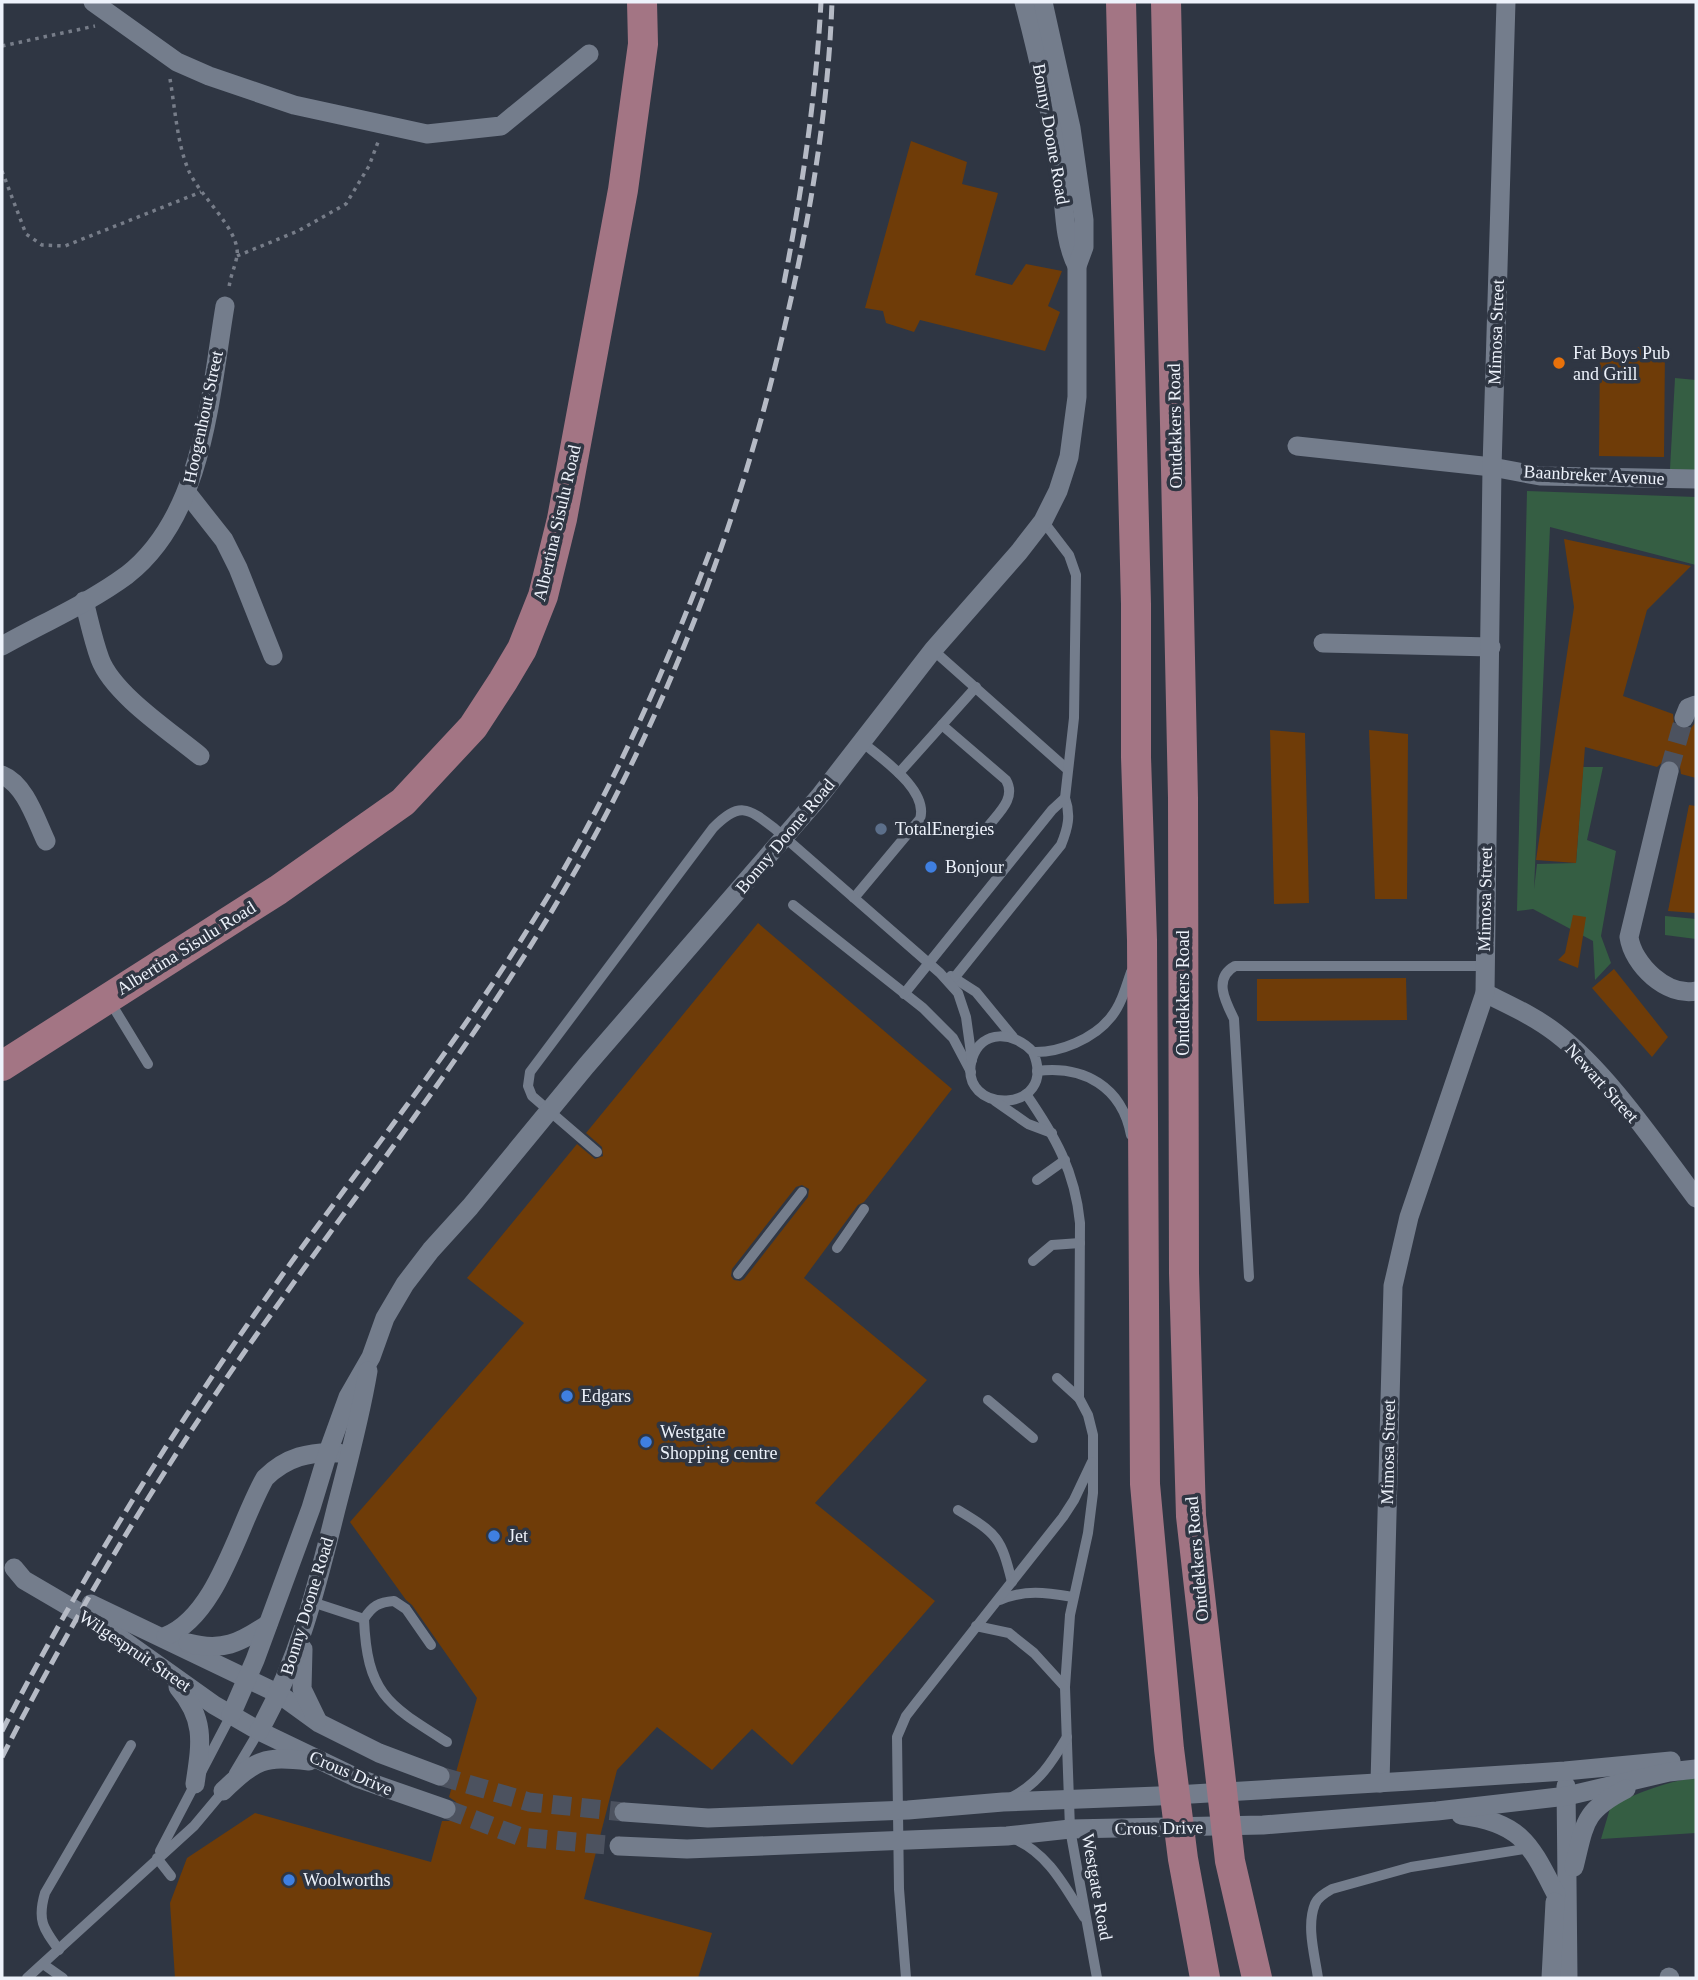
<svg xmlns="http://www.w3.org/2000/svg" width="1698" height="1980" font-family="'Times New Roman',serif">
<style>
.green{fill:#355e43}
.building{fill:#6f3c08;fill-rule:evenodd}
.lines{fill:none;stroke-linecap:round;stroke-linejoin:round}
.minor-tunnel{stroke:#4c525f;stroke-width:19;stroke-dasharray:19 10;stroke-linecap:butt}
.path{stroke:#777d89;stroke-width:3.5;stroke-dasharray:3.5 5;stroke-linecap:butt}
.service{stroke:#747d8c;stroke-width:10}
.minor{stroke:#747d8c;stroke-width:19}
.primary{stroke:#a37584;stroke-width:30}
.rail{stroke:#b5bac5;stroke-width:5;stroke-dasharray:14 7;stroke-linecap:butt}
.food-dot{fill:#e8710a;stroke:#2f3643;stroke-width:2.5}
.service-dot{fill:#5c6f8a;stroke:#2f3643;stroke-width:2.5}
.shop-dot{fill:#3f7fe0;stroke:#2f3643;stroke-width:2.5}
.labels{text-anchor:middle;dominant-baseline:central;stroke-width:7;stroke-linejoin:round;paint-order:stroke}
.street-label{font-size:18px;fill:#edf2fb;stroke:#2f3643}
.poi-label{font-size:18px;fill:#edf2fb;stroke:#2f3643;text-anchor:start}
</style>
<rect width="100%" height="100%" fill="#2f3643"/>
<g class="green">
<path d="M 1675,378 L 1696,380 L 1696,473 L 1670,469 Z"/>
<path d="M 1527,491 L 1696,497 L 1696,565 L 1550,527 L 1534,889 L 1537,864 L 1576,863 L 1583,767 L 1603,767 L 1587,840 L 1616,851 L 1601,936 L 1611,963 L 1595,980 L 1593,941 L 1533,909 L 1517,911 Z"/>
<path d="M 1665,916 L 1696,919 L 1696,939 L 1665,935 Z"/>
<path d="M 1696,1778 L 1696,1833 L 1601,1839 L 1611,1805 C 1639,1793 1666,1781 1696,1778 Z"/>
</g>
<g class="building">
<path d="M 911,141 L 967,162 L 962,184 L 998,193 L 975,275 L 1012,285 L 1026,264 L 1062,271 L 1048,306 L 1060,312 L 1045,351 L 920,320 L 914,332 L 886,323 L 883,311 L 865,308 Z"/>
<path d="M 1600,347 L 1665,347 L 1664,457 L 1599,456 Z"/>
<path d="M 1564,539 L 1691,566 L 1647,610 L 1623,696 L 1673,714 L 1674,725 L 1680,730 L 1691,728 L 1696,722 L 1696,778 L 1681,774 L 1680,767 L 1673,759 L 1665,760 L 1657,767 L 1585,747 L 1576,863 L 1536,860 L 1574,607 Z"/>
<path d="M 1270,730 L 1305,733 L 1309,903 L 1274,904 Z"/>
<path d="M 1369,730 L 1408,734 L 1407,899 L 1375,899 Z"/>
<path d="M 1689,805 L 1696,806 L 1696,913 L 1668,911 Z"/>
<path d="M 1573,915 L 1586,917 L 1578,968 L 1558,960 L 1565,953 Z"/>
<path d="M 758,923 L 952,1089 L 864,1202 L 858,1205 L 804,1278 L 927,1380 L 815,1503 L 935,1601 L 792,1765 L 752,1729 L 712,1770 L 657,1727 L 617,1770 L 584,1899 L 712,1933 L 698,1978 L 175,1978 L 170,1903 L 187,1858 L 255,1813 L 431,1862 L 442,1821 L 449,1821 L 457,1814 L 456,1802 L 449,1797 L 477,1698 L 412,1605 L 406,1600 L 350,1522 L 524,1323 L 467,1278 L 577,1144 L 595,1159 L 603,1156 L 602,1147 L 586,1133 ZM 802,1185 L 809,1189 L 808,1197 L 744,1279 L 740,1281 L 734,1280 L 731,1276 L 732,1269 L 796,1187 Z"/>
<path d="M 1614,969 L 1668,1037 L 1652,1057 L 1592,988 Z"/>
<path d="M 1406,978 L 1407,1020 L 1257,1021 L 1257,979 Z"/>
</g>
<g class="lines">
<g class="minor-tunnel">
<path d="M 1669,771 L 1684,718"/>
<path d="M 440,1776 L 529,1802 L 624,1812"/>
<path d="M 446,1809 L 521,1837 L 619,1846"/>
</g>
<g class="path">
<path d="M 2,46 L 95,26"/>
<path d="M 170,79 C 175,108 177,142 188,169 C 198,195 241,230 237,256 C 235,267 230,277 229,288"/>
<path d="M 2,171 L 26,234 L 42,245 L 65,246 L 201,192"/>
<path d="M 237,256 L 298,231 L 346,204 L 369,166 L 378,142"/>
</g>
<g class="service">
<path d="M 933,650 L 1067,769"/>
<path d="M 942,725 L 1006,780 C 1017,799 997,814 986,829"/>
<path d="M 899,773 L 976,687"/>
<path d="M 854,898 L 920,819 C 929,790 882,759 862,742"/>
<path d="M 793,905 L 923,1008 L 953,1038 L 971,1072"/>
<path d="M 951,976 L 976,992 L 1013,1037"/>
<path d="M 955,977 L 1061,845 C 1068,828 1071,815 1065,798"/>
<path d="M 904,994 L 1052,810 L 1065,798 L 1074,718 L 1076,575 L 1069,555 L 1043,521"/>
<path d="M 109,1000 L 148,1064"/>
<path d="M 1033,1052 C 1060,1115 956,1116 972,1059 C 982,1028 1015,1032 1033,1052 C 1059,1053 1094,1039 1111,1017 C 1121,1005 1126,987 1131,972"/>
<path d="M 1037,1071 C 1084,1065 1122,1087 1131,1135"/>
<path d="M 1026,1094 C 1055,1136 1075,1171 1080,1223 L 1079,1398"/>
<path d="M 995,1101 L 1028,1124 L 1052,1133"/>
<path d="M 597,1152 L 532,1096 L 528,1086 L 530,1072 L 713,828 C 739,802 747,807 774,828 L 940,973 L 958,993 L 966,1017 L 972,1060"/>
<path d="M 1037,1180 L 1065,1160"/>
<path d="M 837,1248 L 864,1209"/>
<path d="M 1033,1261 L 1052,1245 L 1080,1243"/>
<path d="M 738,1274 L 802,1192"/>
<path d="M 1249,1277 L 1234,1019 C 1225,1001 1213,978 1235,966 L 1484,966"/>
<path d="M 1057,1378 L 1079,1398 L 1088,1415 L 1093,1435 L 1093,1493 L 1088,1533 L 1070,1615 L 1065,1687 L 1070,1829 L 1097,1978"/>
<path d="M 988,1400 L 1033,1438"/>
<path d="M 958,1510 C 998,1534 1001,1538 1012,1582"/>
<path d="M 1000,1600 C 1025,1589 1048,1593 1073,1597"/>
<path d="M 312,1602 L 364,1619 C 367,1694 388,1705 447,1742"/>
<path d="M 364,1619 C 372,1606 379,1602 394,1601 L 406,1609 L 431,1645"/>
<path d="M 976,1626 L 1009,1633 L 1034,1653 L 1065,1687"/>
<path d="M 234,1773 L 259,1731"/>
<path d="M 1012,1797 C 1039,1783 1052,1762 1067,1737"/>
<path d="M 1014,1839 C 1048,1853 1065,1887 1084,1917"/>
<path d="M 160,1851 L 231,1715"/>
<path d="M 157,1858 L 171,1876"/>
<path d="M 59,1950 C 43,1928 37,1920 45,1893 L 131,1745"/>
<path d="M 43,1964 L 63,1978"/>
<path d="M 27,1978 L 194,1826 L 225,1789"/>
<path d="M 906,1978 L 899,1889 L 897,1737 L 906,1716 L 916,1703 L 1063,1517 L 1074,1500 L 1092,1462"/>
<path d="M 1318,1978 C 1315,1956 1306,1926 1315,1904 C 1318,1897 1325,1893 1332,1889 L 1411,1867 L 1531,1848"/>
</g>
<g class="minor">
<path d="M 93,2 L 177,62 L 209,76 L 294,105 L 427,134 L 501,126 L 589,54"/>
<path d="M 1024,2 C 1039,59 1052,118 1061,176 C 1065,206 1063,239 1077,266"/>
<path d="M 1297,446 L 1492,467 L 1540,476 L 1696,479"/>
<path d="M 187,493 L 224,540 L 238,568 L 273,656"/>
<path d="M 84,601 C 89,620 93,640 100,659 C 113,694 171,732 200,756"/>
<path d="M 1323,643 L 1491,647"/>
<path d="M 2,646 C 43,623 89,603 127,575 C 204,515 210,395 225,306"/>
<path d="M 1684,718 L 1688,708 L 1696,705"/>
<path d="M 1669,771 L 1629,937 C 1633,965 1667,997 1696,991"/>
<path d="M 2,775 C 25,784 36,820 46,841"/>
<path d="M 1485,993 C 1509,1005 1534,1016 1556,1033 C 1608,1073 1656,1145 1696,1198"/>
<path d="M 14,1568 L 24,1580 L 106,1628 L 214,1705 L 259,1731 L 357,1778 L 446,1809"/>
<path d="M 91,1604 L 279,1694 L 319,1723 L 379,1753 L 440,1776"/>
<path d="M 166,1636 C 218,1615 238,1525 265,1478 C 286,1457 310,1451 339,1453"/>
<path d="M 188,1643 C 222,1652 240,1643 268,1624"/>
<path d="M 303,1649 L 302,1689 L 317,1720"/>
<path d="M 178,1687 C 206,1720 201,1743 195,1784"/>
<path d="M 231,1715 L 255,1660 L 311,1508 L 328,1452 L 348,1397 L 371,1357 L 385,1318 L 405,1284 L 431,1250 L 470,1207 L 586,1066 L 819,797 L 933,650 L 1019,552 L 1043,521 L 1058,491 L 1069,457 L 1077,397 L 1077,266 L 1084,247 L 1084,220 L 1071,128 L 1043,2"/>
<path d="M 259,1731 C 298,1662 316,1590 335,1513 C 347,1466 360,1419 368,1371"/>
<path d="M 1380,1783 L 1393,1286 L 1409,1217 L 1485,993 L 1492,467 L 1506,2"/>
<path d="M 1566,1786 L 1568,1978"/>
<path d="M 223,1791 C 257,1759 263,1756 309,1761"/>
<path d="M 624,1812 L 708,1818 L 908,1810 L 1003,1802 L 1158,1796 L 1410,1781 L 1565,1771 L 1671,1761"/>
<path d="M 1461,1815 C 1522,1823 1530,1844 1556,1894"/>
<path d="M 619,1846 L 687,1849 L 1007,1836 L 1070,1829 L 1263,1825 L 1437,1811 L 1567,1796 L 1669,1772 L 1696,1769"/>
<path d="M 1574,1867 C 1585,1823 1583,1811 1626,1789"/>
<path d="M 1669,1977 L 1670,1978"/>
<path d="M 1551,1978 L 1555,1902"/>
</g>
<g class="primary">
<path d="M 1121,2 L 1136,604 L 1136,757 L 1142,940 L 1145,1484 L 1169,1749 L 1183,1859 L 1205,1978"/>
<path d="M 1166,2 L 1183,798 L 1184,1273 L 1191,1516 L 1230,1861 L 1257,1978"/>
<path d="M 2,1066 L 278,890 L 403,802 L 473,727 L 503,681 L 522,649 L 543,596 L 562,519 L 623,190 L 643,44 L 642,2"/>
</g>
<g class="rail">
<path d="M 784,283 C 802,190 816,96 821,2"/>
<path d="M 2,1731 C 91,1558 196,1393 311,1235 C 388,1130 468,1027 536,916 C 608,800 664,674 712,546"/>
<path d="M 2,1757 C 77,1610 162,1469 257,1334 C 360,1188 472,1048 562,894 C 666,717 739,525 785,325 C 810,219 828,110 832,2"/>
</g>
</g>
<circle class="food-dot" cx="1559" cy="363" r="7"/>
<circle class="service-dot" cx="881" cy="829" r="7"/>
<g class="shop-dot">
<circle cx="931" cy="867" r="7"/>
<circle cx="567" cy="1396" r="7"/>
<circle cx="646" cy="1442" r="7"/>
<circle cx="494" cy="1536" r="7"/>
<circle cx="289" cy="1880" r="7"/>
</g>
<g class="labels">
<g class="street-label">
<text transform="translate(1051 134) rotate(80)">Bonny Doone Road</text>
<text transform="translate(1496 332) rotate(-88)">Mimosa Street</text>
<text transform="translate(203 417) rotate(-78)">Hoogenhout Street</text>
<text transform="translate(1175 426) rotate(-91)">Ontdekkers Road</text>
<text transform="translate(1594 475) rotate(3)">Baanbreker Avenue</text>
<text transform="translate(557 523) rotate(-77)">Albertina Sisulu Road</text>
<text transform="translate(785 836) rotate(-50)">Bonny Doone Road</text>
<text transform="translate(1485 899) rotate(-89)">Mimosa Street</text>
<text transform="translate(186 948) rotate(-32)">Albertina Sisulu Road</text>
<text transform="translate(1183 993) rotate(-90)">Ontdekkers Road</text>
<text transform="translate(1602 1083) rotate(48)">Newart Street</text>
<text transform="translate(1388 1452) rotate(-89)">Mimosa Street</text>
<text transform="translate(1197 1559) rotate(-95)">Ontdekkers Road</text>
<text transform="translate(307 1606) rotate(-73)">Bonny Doone Road</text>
<text transform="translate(135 1651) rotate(34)">Wilgespruit Street</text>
<text transform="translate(351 1773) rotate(23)">Crous Drive</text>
<text transform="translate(1159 1828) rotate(-1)">Crous Drive</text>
<text transform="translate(1097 1887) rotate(80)">Westgate Road</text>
</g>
<g class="poi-label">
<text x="1573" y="353">Fat Boys Pub<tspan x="1573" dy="21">and Grill</tspan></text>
<text x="895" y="829">TotalEnergies</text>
<text x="945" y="867">Bonjour</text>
<text x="581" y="1396">Edgars</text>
<text x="660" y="1432">Westgate<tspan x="660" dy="21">Shopping centre</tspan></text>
<text x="508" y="1536">Jet</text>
<text x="303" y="1880">Woolworths</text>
</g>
</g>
<rect width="1698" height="1980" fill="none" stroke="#edf2fb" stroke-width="7"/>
</svg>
